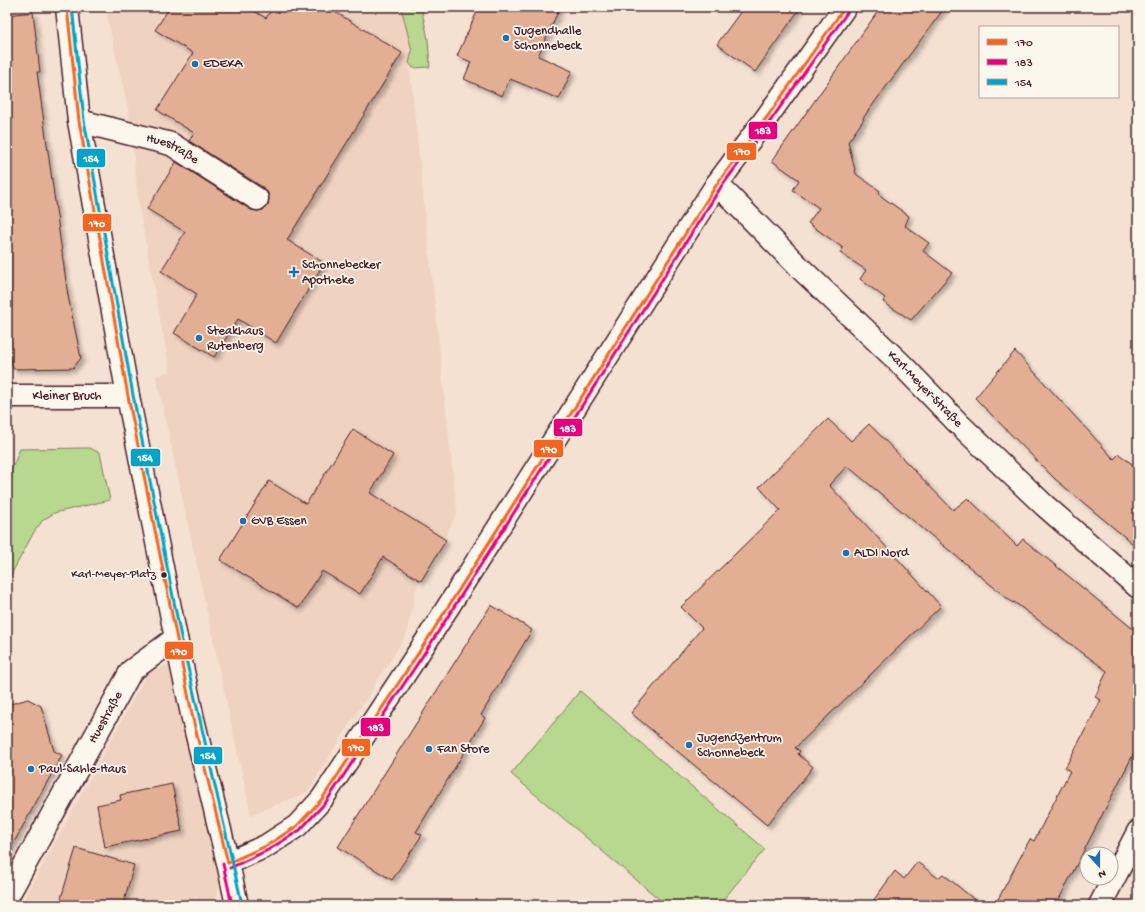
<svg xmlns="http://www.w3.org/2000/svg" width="1145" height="912" font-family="'Gochi Hand',sans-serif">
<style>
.built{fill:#efd2c0}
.green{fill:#b8d78f;stroke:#817b5d}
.building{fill:#e2af95;stroke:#4a1f2b;filter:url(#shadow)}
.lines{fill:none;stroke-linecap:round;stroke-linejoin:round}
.pedestrian-casing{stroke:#4a1f2b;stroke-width:25}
.minor-casing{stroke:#4a1f2b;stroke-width:25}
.tertiary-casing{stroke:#4a1f2b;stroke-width:25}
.secondary-casing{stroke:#4a1f2b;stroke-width:25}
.pedestrian{stroke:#fbf7ec;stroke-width:22}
.minor{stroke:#fbf7ec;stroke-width:22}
.tertiary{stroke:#fbf7ec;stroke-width:22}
.secondary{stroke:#fbf7ec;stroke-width:22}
.bus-1-casing{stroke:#fbf7ec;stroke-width:6}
.bus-2-casing{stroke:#fbf7ec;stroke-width:6}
.bus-3-casing{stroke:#fbf7ec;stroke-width:6}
.bus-1{stroke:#f26522;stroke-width:3}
.bus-2{stroke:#e5007d;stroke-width:3}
.bus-3{stroke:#04a2c6;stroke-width:3}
.poi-dot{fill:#1f6fb2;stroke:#fbf7ec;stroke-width:1.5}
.bus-dot{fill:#4a1f2b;stroke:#fbf7ec;stroke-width:1.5}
.labels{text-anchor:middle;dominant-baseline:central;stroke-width:3.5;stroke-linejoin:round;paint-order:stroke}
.bus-label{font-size:12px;fill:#4a1f2b;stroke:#fbf7ec;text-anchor:end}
.poi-label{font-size:13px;fill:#4a1f2b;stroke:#fbf7ec;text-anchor:start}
.street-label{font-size:13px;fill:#4a1f2b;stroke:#fbf7ec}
.line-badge{stroke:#fbf7ec;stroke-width:1.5}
.badge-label{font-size:11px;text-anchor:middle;font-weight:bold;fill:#fff}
</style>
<defs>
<filter id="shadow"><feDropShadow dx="3.5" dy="3.5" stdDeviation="2" flood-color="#0004"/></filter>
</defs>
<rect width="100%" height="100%" fill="#f4e1d2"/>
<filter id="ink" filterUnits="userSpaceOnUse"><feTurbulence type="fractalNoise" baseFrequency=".025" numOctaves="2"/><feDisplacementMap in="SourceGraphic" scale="8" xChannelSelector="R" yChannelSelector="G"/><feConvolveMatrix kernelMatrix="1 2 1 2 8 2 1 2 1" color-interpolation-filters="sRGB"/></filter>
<g filter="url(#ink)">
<g class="built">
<path d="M 105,7 L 401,7 L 412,51 L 409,63 L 457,513 L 446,535 L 419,578 L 406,635 L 307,792 L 251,815 L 156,376 L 170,371 L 139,207 L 129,113 Z"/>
<path d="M 179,661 L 225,862 L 214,905 L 198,905 L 196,897 L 185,905 L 21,905 L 148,672 Z"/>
</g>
<g class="green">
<path d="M 401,7 L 421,7 L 428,39 L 430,67 L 413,68 L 409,63 L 412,51 Z"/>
<path d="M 90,448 L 100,453 L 110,500 L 54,513 L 43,520 L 34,532 L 7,582 L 7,481 L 20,449 Z"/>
<path d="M 580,691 L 765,849 L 719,905 L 666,905 L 511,774 Z"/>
</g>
<g class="building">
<path d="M 170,7 L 247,7 L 266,18 L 273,7 L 327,7 L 402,53 L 287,240 L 324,263 L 276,343 L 238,319 L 214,357 L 174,333 L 197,294 L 161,271 L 185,232 L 147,209 L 176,162 L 251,210 L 257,211 L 263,210 L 268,205 L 269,199 L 268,193 L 264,188 L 189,141 L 194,133 L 157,110 L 193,53 L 155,30 Z"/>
<path d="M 479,7 L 560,7 L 538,56 L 572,71 L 559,99 L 510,79 L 502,96 L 464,79 L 471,62 L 457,56 Z"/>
<path d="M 744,7 L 801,7 L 755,72 L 717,44 Z"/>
<path d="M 881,7 L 945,7 L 863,118 L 864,119 L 848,142 L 856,174 L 880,191 L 878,194 L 909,216 L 905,226 L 929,243 L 923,251 L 952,273 L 911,320 L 883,302 L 885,298 L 860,279 L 866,270 L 840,253 L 843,248 L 808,223 L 819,208 L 793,190 L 799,180 L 772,161 Z"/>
<path d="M 33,12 L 40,72 L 37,72 L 68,296 L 81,358 L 73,368 L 13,369 L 7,342 L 7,15 Z"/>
<path d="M 1015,351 L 1114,459 L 1119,454 L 1138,469 L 1138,548 L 1055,479 L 975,398 Z"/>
<path d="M 828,419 L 851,441 L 869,424 L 953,510 L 968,498 L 1017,546 L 1023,539 L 1138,633 L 1138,745 L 1056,905 L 995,905 L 1030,839 L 1034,841 L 1070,771 L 1065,768 L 1101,700 L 1095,697 L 1107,671 L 1014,602 L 1013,603 L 847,466 L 829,485 L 941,606 L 795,748 L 800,751 L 798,754 L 813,767 L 767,825 L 631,713 L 702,628 L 681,607 L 780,510 L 759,487 Z"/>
<path d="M 353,429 L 393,455 L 370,493 L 446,540 L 421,581 L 383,557 L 360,594 L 322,571 L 299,608 L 220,560 L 269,481 L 306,504 Z"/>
<path d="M 491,605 L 532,630 L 481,715 L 485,718 L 416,832 L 422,835 L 392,880 L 338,847 Z"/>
<path d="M 28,699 L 41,706 L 54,751 L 62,755 L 7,855 L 7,705 Z"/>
<path d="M 172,784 L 182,831 L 105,847 L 97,805 L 121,800 L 120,795 Z"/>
<path d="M 76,848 L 134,865 L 123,905 L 59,905 Z"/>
<path d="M 917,862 L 938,878 L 943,874 L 981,905 L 870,905 L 895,871 L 904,879 Z"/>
</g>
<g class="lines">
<g class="pedestrian-casing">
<g id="pedestrian">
<path id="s1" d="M 79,121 L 171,144 L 257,199"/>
</g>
</g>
<g class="minor-casing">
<g id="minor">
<path id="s2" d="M 717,184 L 798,266 L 900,363 L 959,424 L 1044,505 L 1138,587"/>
<path id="s3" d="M 7,396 L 128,396"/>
<path id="s4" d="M 7,897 L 131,671 L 176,638"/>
<path d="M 1100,905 L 1138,832"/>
</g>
</g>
<g class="tertiary-casing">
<path id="tertiary" d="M 67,7 L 79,121 L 128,396 L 176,638 L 193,719 L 228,863"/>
</g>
<g class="secondary-casing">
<path id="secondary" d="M 237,905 L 228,863 L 266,846 L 297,826 L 322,799 L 427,640 L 717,184 L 767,117 L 845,7"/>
</g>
<use href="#pedestrian" class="pedestrian"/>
<use href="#minor" class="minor"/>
<use href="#tertiary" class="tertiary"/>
<use href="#secondary" class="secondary"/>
<g class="bus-1-casing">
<g id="bus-1">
<path d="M 67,7 L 79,121 L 128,396 L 193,719 L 228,863"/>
<path d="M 228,863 L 266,846 L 297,826 L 322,799 L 427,640 L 717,184 L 767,117 L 845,7"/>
</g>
</g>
<g class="bus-2-casing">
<g id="bus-2">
<path d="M 223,864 L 232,905"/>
<path d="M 230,868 L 268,850 L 300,830 L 326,802 L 431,643 L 721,187 L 771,120 L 849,10"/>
</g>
</g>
<g class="bus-3-casing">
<path id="bus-3" d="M 72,7 L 84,120 L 133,395 L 181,637 L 242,904"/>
</g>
<use href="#bus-1" class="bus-1"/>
<use href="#bus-2" class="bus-2"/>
<use href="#bus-3" class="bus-3"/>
</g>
</g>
<g class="poi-dot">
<circle cx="506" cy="38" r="4"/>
<circle cx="195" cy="64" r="4"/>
<path d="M292 266h4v4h4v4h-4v4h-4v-4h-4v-4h4z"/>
<circle cx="199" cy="338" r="4"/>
<circle cx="243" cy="521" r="4"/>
<circle cx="846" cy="553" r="4"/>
<circle cx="689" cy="745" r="4"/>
<circle cx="429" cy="749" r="4"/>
<circle cx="31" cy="769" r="4"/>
</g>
<circle class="bus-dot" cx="164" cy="575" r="3.5"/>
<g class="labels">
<g class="bus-label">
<text x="156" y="575">Karl-Meyer-Platz</text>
</g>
<g class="poi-label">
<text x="514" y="31">Jugendhalle<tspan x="514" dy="15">Schonnebeck</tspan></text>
<text x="203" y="64">EDEKA</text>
<text x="302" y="265">Schonnebecker<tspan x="302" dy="15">Apotheke</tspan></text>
<text x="207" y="331">Steakhaus<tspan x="207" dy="15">Rutenberg</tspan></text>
<text x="251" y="521">GVB Essen</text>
<text x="854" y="553">ALDI Nord</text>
<text x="697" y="738">Jugendzentrum<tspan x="697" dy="15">Schonnebeck</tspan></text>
<text x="437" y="749">Fan Store</text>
<text x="39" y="769">Paul-Sahle-Haus</text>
</g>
<g class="street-label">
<text stroke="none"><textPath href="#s1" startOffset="98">Huestraße</textPath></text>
<text stroke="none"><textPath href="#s2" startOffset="292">Karl-Meyer-Straße</textPath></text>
<text stroke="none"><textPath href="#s3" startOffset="60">Kleiner Bruch</textPath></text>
<text stroke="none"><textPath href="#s4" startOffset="205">Huestraße</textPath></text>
</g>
</g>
<g class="line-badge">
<rect x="748" y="121" width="30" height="19" rx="4" fill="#e5007d"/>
<rect x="726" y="142" width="31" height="19" rx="4" fill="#f26522"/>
<rect x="76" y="148" width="30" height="20" rx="4" fill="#04a2c6"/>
<rect x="82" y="213" width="30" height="19" rx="4" fill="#f26522"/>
<rect x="553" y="418" width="30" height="19" rx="4" fill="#e5007d"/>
<rect x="533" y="439" width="31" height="19" rx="4" fill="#f26522"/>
<rect x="130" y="448" width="31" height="19" rx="4" fill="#04a2c6"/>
<rect x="164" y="641" width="30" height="19" rx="4" fill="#f26522"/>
<rect x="360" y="717" width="31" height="20" rx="4" fill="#e5007d"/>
<rect x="341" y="738" width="30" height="19" rx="4" fill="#f26522"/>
<rect x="193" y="746" width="30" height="19" rx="4" fill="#04a2c6"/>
</g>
<g class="badge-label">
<text x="763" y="134">183</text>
<text x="742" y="155">170</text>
<text x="91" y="162">154</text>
<text x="97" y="227">170</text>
<text x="568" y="432">183</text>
<text x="549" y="453">170</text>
<text x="145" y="461">154</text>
<text x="179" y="655">170</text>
<text x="376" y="731">183</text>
<text x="356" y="751">170</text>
<text x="208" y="759">154</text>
</g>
<rect width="1145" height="912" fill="none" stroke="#fbf7ec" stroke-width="24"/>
<rect x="12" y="12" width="1121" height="888" fill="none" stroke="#4a1f2b" stroke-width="1.5" filter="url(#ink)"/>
<rect x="979" y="26" width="140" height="72" fill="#fbf7ec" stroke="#b4a19f"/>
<rect x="987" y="39" width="20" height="6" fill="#f26522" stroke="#b4a19f"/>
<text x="1015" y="46" font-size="12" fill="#4a1f2b">170</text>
<rect x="987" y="59" width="20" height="6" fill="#e5007d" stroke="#b4a19f"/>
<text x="1015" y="66" font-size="12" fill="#4a1f2b">183</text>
<rect x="987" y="79" width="20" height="6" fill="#04a2c6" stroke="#b4a19f"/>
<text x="1015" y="86" font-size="12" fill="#4a1f2b">154</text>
<g transform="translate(1099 866) rotate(159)"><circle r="19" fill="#fbf7ec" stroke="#b4a19f"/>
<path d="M0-3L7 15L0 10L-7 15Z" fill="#1f6fb2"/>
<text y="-6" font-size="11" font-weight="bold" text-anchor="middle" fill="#4a1f2b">N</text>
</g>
</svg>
